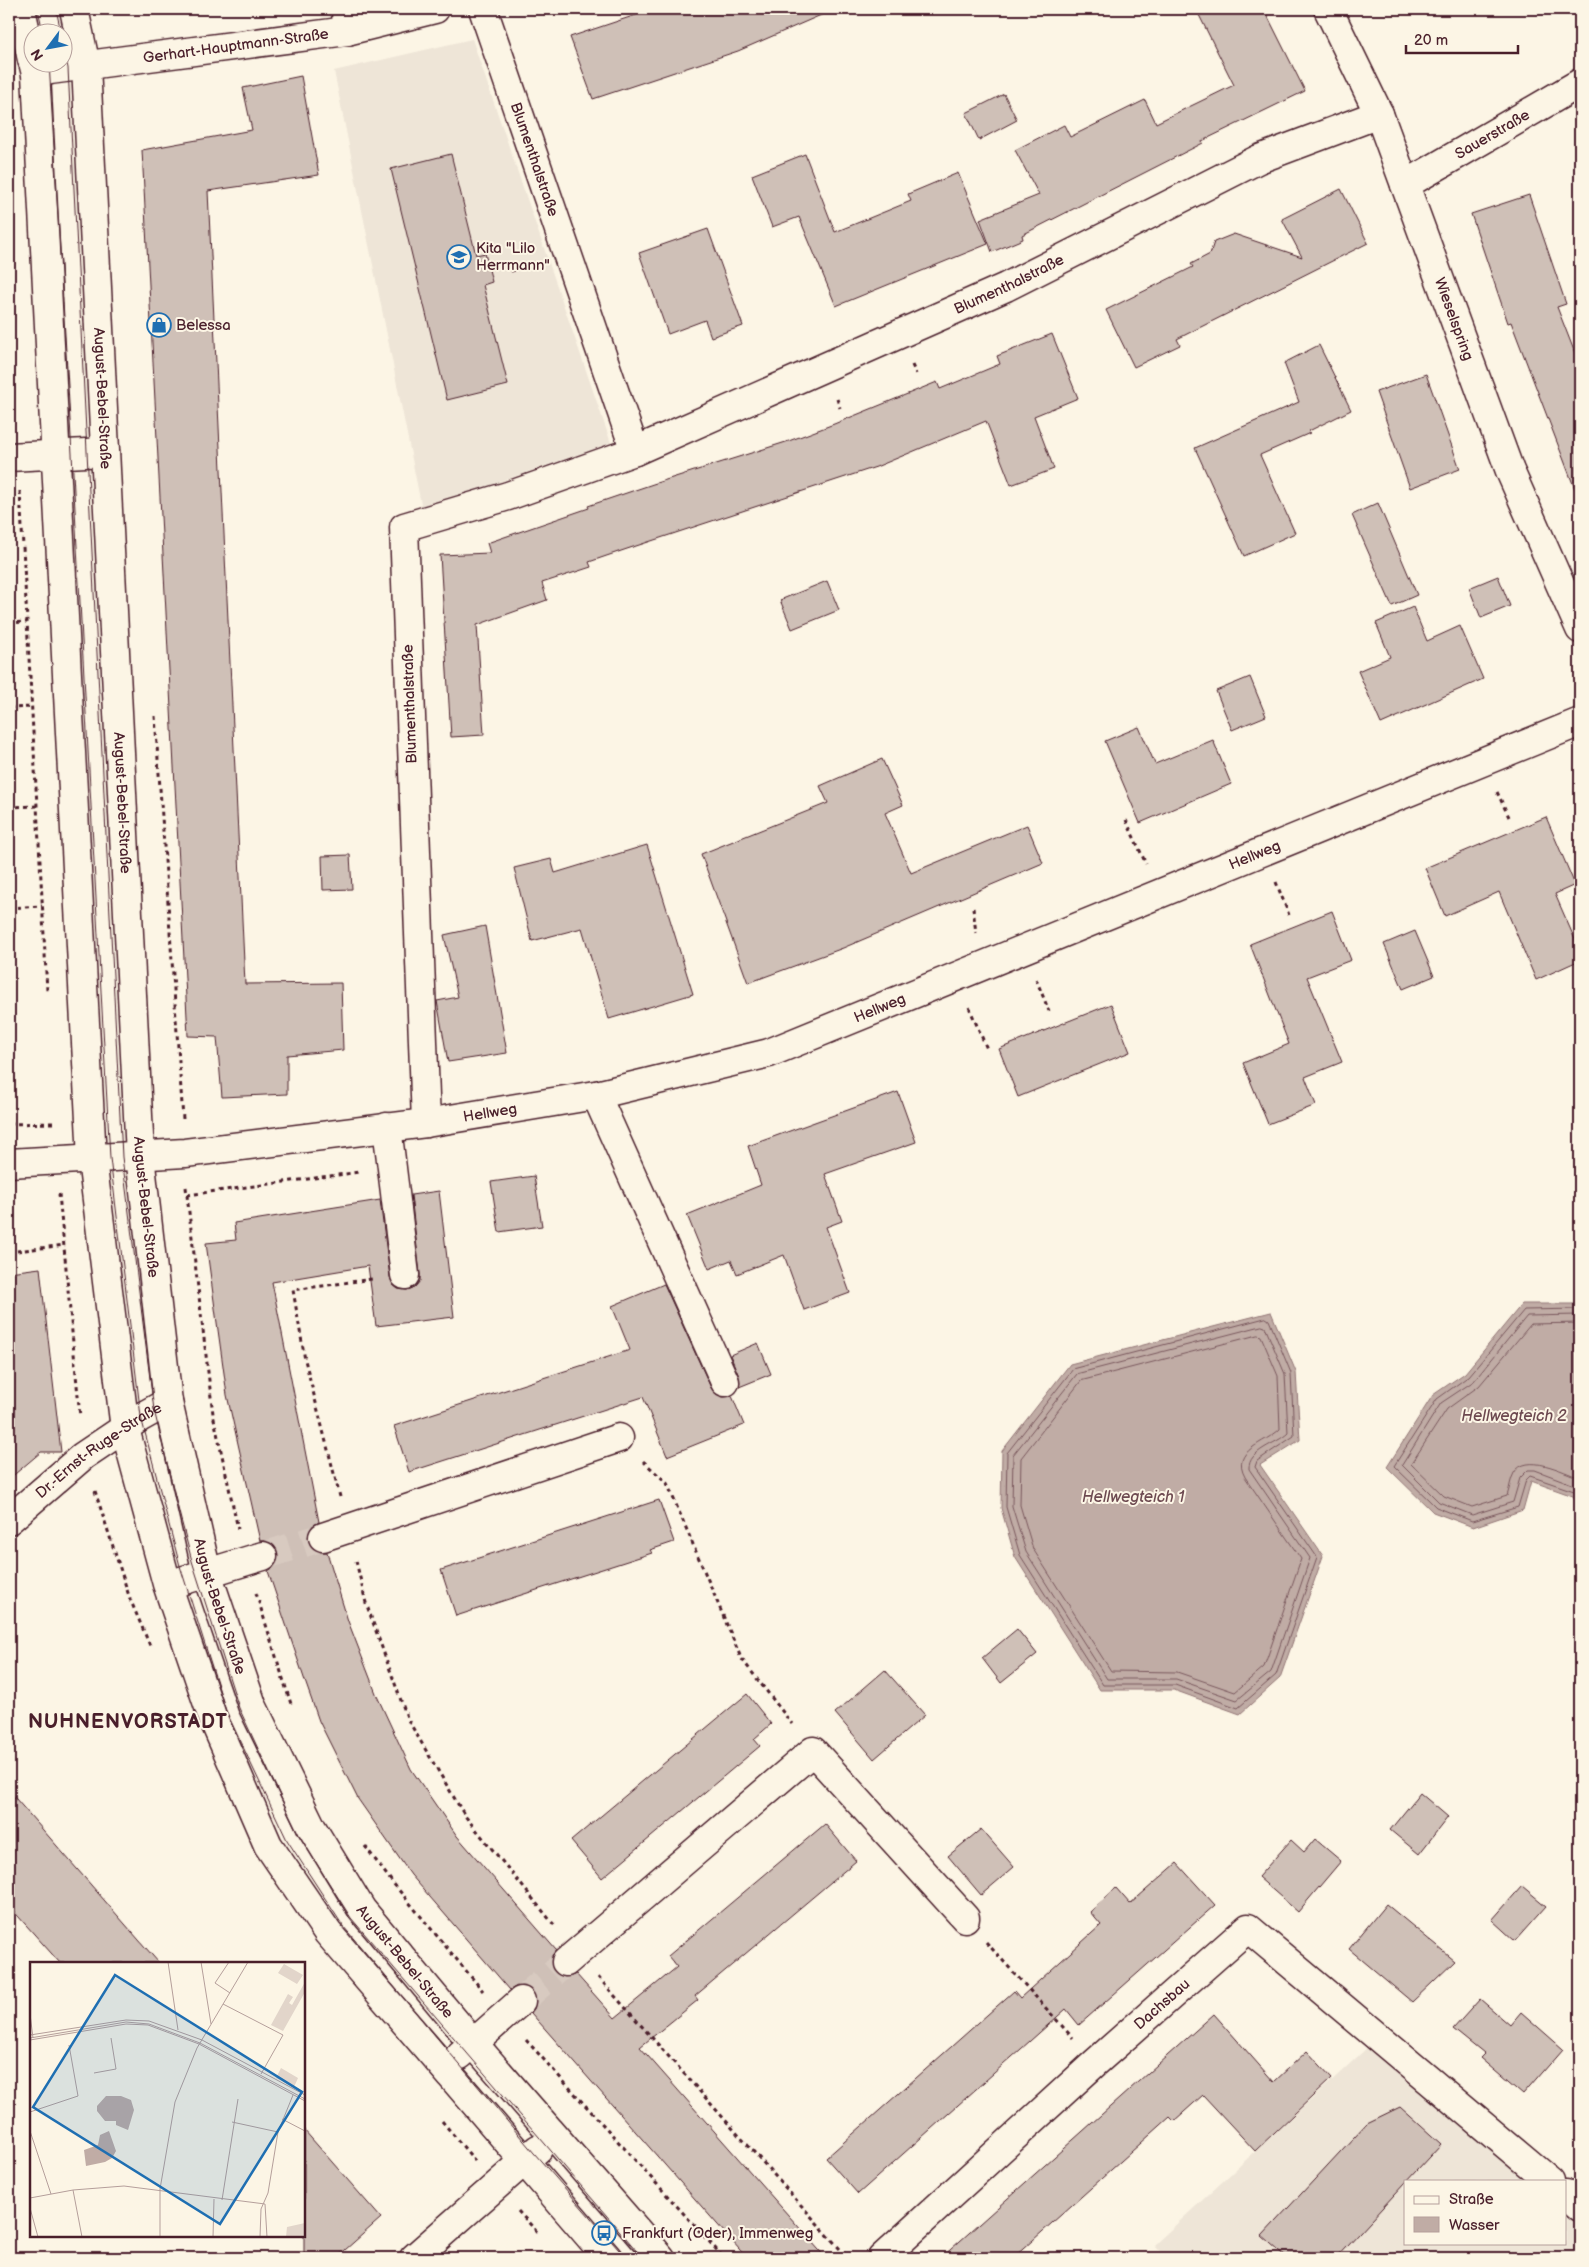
<svg xmlns="http://www.w3.org/2000/svg" width="1589" height="2267" font-family="'Balsamiq Sans',sans-serif">
<style>
.built{fill:#eee5d7}
.water{fill:#c0aca5;stroke:#917474}
.lines{fill:none;stroke-linecap:round;stroke-linejoin:round}
.shore{stroke:#79575c;stroke-width:1}
.building{fill:#cfc0b7;stroke:#4a1f2b}
.minor-tunnel{stroke:#d8cac0;stroke-width:28;stroke-dasharray:28 14;stroke-linecap:butt}
.minor-casing{stroke:#4a1f2b;stroke-width:31}
.path{stroke:#4a1f2b;stroke-width:3;stroke-dasharray:4 4;stroke-linecap:butt}
.minor{stroke:#fcf5e5;stroke-width:28}
.tram{stroke:#4a1f2b;stroke-width:1}
.labels{text-anchor:middle;dominant-baseline:central;stroke-width:4;stroke-linejoin:round;paint-order:stroke}
.street-label{font-size:15px;fill:#4a1f2b;stroke:#fcf5e5}
.poi-label{font-size:15px;fill:#4a1f2b;stroke:#fcf5e5;text-anchor:start}
.water-label{font-size:16px;font-style:italic;fill:#6d4950;stroke:#fcf5e5}
.district-label{font-size:20px;font-weight:bold;letter-spacing:1px;fill:#4a1f2b;stroke:#fcf5e5}
.inset-road{fill:none;stroke:#b59f9b;stroke-width:1}
.view{fill:#1f6fb2;fill-opacity:0.15;stroke:#1f6fb2;stroke-width:2.5}
.inset-edge{fill:none;stroke:#4a1f2b;stroke-width:2.5}
</style>
<rect width="100%" height="100%" fill="#fcf5e5"/>
<filter id="ink" filterUnits="userSpaceOnUse"><feTurbulence type="fractalNoise" baseFrequency=".02" numOctaves="2"/><feDisplacementMap in="SourceGraphic" scale="10" xChannelSelector="R" yChannelSelector="G"/><feConvolveMatrix kernelMatrix="1 2 1 2 8 2 1 2 1" color-interpolation-filters="sRGB"/></filter>
<g filter="url(#ink)">
<g class="built">
<path d="M 472,39 L 611,443 L 422,509 L 334,71 Z"/>
<path d="M 1368,2047 L 1527,2181 L 1405,2181 L 1405,2243 L 1565,2243 L 1565,2213 L 1580,2226 L 1580,2258 L 1166,2258 L 1154,2245 Z"/>
</g>
<g class="water">
<path d="M 1522,1304 L 1580,1304 L 1580,1506 L 1573,1496 L 1531,1481 L 1523,1510 L 1473,1527 L 1433,1512 L 1387,1467 L 1433,1395 L 1465,1373 Z"/>
<path d="M 1271,1312 L 1296,1372 L 1300,1440 L 1260,1465 L 1323,1556 L 1280,1678 L 1240,1714 L 1174,1690 L 1100,1690 L 1015,1557 L 1001,1508 L 1002,1451 L 1070,1364 Z"/>
</g>
<g class="lines">
<g class="shore">
<path d="M 1580,1309 L 1524,1310 L 1469,1376 L 1437,1399 L 1394,1466 L 1436,1507 L 1472,1521 L 1518,1507 L 1526,1480 L 1530,1476 L 1574,1491 L 1580,1497"/>
<path d="M 1580,1315 L 1527,1316 L 1474,1381 L 1441,1403 L 1402,1465 L 1439,1502 L 1472,1515 L 1513,1502 L 1520,1478 L 1528,1470 L 1535,1470 L 1580,1487"/>
<path d="M 1266,1318 L 1269,1320 L 1291,1373 L 1294,1436 L 1257,1461 L 1255,1467 L 1317,1557 L 1276,1675 L 1238,1708 L 1175,1685 L 1103,1685 L 1020,1555 L 1006,1507 L 1007,1453 L 1073,1369 Z"/>
<path d="M 1580,1323 L 1531,1324 L 1479,1386 L 1447,1409 L 1411,1464 L 1444,1496 L 1472,1507 L 1507,1496 C 1510,1488 1510,1480 1514,1473 C 1526,1452 1563,1472 1580,1478"/>
<path d="M 1262,1326 L 1265,1327 L 1285,1374 L 1288,1433 C 1277,1444 1248,1450 1249,1469 L 1310,1558 L 1271,1672 L 1237,1700 L 1176,1679 L 1107,1679 L 1026,1552 L 1012,1506 L 1013,1455 L 1077,1374 Z"/>
<path d="M 1258,1335 L 1261,1336 L 1278,1376 L 1280,1429 C 1266,1443 1230,1450 1245,1477 L 1301,1559 L 1264,1667 L 1235,1692 L 1177,1672 L 1111,1671 L 1033,1549 L 1020,1505 L 1021,1458 L 1081,1381 Z"/>
</g>
</g>
<g class="building">
<path d="M 654,9 L 835,9 L 738,51 L 593,99 L 570,37 Z"/>
<path d="M 1196,9 L 1264,9 L 1305,91 L 1202,141 L 1203,143 L 1022,235 L 1023,239 L 992,252 L 980,219 L 1039,195 L 1015,150 L 1064,125 L 1070,137 L 1145,100 L 1156,123 L 1234,85 Z"/>
<path d="M 301,76 L 319,175 L 208,191 L 245,984 L 341,983 L 343,1050 L 287,1055 L 287,1094 L 222,1097 L 217,1037 L 188,1036 L 142,150 L 252,130 L 243,88 Z"/>
<path d="M 1004,94 L 1017,120 L 979,140 L 966,113 Z"/>
<path d="M 451,154 L 476,255 L 485,253 L 492,282 L 483,285 L 508,385 L 447,400 L 391,169 Z"/>
<path d="M 805,154 L 835,232 L 911,201 L 908,194 L 958,173 L 988,244 L 836,306 L 799,217 L 772,227 L 752,175 Z"/>
<path d="M 1341,189 L 1368,243 L 1177,339 L 1180,345 L 1134,367 L 1106,310 L 1193,267 L 1191,264 L 1210,254 L 1214,242 L 1234,234 L 1302,257 L 1282,219 Z"/>
<path d="M 1529,195 L 1566,304 L 1557,307 L 1580,366 L 1580,496 L 1578,497 L 1511,322 L 1508,323 L 1471,214 Z"/>
<path d="M 708,229 L 743,326 L 711,337 L 705,320 L 668,334 L 639,253 Z"/>
<path d="M 1052,334 L 1078,398 L 1034,416 L 1054,469 L 1011,485 L 986,421 L 876,467 L 627,549 L 589,562 L 591,567 L 542,583 L 547,600 L 477,625 L 484,735 L 451,737 L 440,555 L 490,553 L 487,543 L 589,508 L 588,506 L 653,484 L 786,442 L 834,424 L 937,382 L 940,389 L 1000,364 L 997,356 Z"/>
<path d="M 1319,345 L 1351,410 L 1309,431 L 1310,433 L 1260,455 L 1295,533 L 1244,556 L 1195,448 L 1299,402 L 1284,363 Z"/>
<path d="M 1426,374 L 1460,469 L 1410,488 L 1376,392 Z"/>
<path d="M 1378,503 L 1417,595 L 1392,606 L 1352,515 Z"/>
<path d="M 1498,576 L 1510,606 L 1481,618 L 1469,588 Z"/>
<path d="M 827,581 L 839,610 L 792,629 L 780,600 Z"/>
<path d="M 1413,607 L 1427,641 L 1460,626 L 1483,679 L 1381,724 L 1358,671 L 1390,657 L 1376,623 Z"/>
<path d="M 1250,677 L 1266,716 L 1232,730 L 1216,691 Z"/>
<path d="M 1139,727 L 1155,764 L 1213,740 L 1231,784 L 1140,823 L 1105,741 Z"/>
<path d="M 882,759 L 903,805 L 885,813 L 911,873 L 1027,825 L 1043,863 L 843,948 L 748,983 L 701,854 L 828,803 L 820,786 Z"/>
<path d="M 1546,817 L 1575,885 L 1555,894 L 1580,951 L 1580,960 L 1536,980 L 1499,892 L 1445,916 L 1425,868 Z"/>
<path d="M 647,845 L 693,994 L 609,1019 L 582,928 L 532,941 L 514,868 L 551,859 L 555,873 Z"/>
<path d="M 350,855 L 352,889 L 323,890 L 322,856 Z"/>
<path d="M 1332,911 L 1351,960 L 1307,977 L 1342,1062 L 1305,1077 L 1316,1105 L 1268,1124 L 1243,1063 L 1289,1044 L 1250,944 Z"/>
<path d="M 485,926 L 507,1053 L 448,1062 L 437,1001 L 458,997 L 444,935 Z"/>
<path d="M 1415,931 L 1434,976 L 1403,989 L 1384,944 Z"/>
<path d="M 1111,1004 L 1130,1052 L 1018,1097 L 999,1049 Z"/>
<path d="M 898,1092 L 916,1142 L 825,1174 L 842,1221 L 826,1227 L 850,1293 L 804,1310 L 784,1255 L 737,1274 L 731,1260 L 709,1269 L 687,1215 L 761,1185 L 748,1146 Z"/>
<path d="M 534,1176 L 542,1226 L 499,1232 L 491,1182 Z"/>
<path d="M 439,1191 L 454,1317 L 376,1326 L 368,1266 L 272,1282 L 319,1522 L 311,1527 L 308,1534 L 308,1542 L 313,1549 L 320,1552 L 327,1552 L 348,1621 L 377,1696 L 411,1769 L 457,1836 L 556,1950 L 551,1957 L 551,1965 L 554,1972 L 561,1977 L 569,1977 L 576,1974 L 615,2018 L 677,1967 L 668,1956 L 825,1824 L 856,1861 L 695,1996 L 698,2000 L 640,2047 L 826,2258 L 747,2258 L 531,2013 L 536,2005 L 536,1998 L 533,1991 L 525,1986 L 517,1986 L 510,1990 L 411,1875 L 358,1799 L 319,1721 L 305,1681 L 268,1571 L 274,1567 L 278,1560 L 278,1551 L 273,1544 L 267,1541 L 260,1541 L 227,1395 L 206,1243 L 236,1240 L 234,1223 L 380,1200 L 390,1277 L 393,1285 L 398,1289 L 407,1290 L 415,1287 L 420,1281 L 420,1274 L 411,1195 Z"/>
<path d="M 40,1268 L 61,1452 L 41,1452 L 9,1479 L 9,1272 Z"/>
<path d="M 664,1284 L 711,1388 L 716,1394 L 723,1397 L 732,1396 L 744,1425 L 667,1456 L 643,1397 L 409,1472 L 394,1426 L 630,1350 L 612,1306 Z"/>
<path d="M 758,1343 L 771,1374 L 739,1387 L 739,1376 L 730,1355 Z"/>
<path d="M 659,1500 L 674,1542 L 650,1550 L 652,1553 L 456,1616 L 441,1570 Z"/>
<path d="M 1017,1629 L 1037,1654 L 1001,1683 L 982,1658 Z"/>
<path d="M 885,1670 L 925,1715 L 874,1759 L 835,1713 Z"/>
<path d="M 747,1694 L 771,1724 L 754,1739 L 760,1746 L 602,1878 L 571,1841 Z"/>
<path d="M 9,1791 L 159,1963 L 60,1963 L 9,1906 Z"/>
<path d="M 1420,1793 L 1448,1817 L 1419,1854 L 1390,1830 Z"/>
<path d="M 981,1829 L 1014,1867 L 981,1895 L 948,1856 Z"/>
<path d="M 1315,1839 L 1341,1861 L 1298,1912 L 1258,1877 L 1291,1840 L 1304,1852 Z"/>
<path d="M 1177,1863 L 1215,1905 L 1079,2025 L 1066,2009 L 858,2194 L 826,2158 L 1014,1991 L 1020,1998 L 1101,1925 L 1090,1912 L 1116,1888 L 1130,1904 Z"/>
<path d="M 1522,1886 L 1546,1906 L 1515,1941 L 1492,1920 Z"/>
<path d="M 1386,1904 L 1455,1961 L 1412,2002 L 1349,1949 Z"/>
<path d="M 1480,1999 L 1510,2025 L 1521,2012 L 1563,2049 L 1523,2095 L 1480,2058 L 1484,2054 L 1453,2029 Z"/>
<path d="M 1214,2014 L 1274,2082 L 1307,2051 L 1332,2078 L 1255,2151 L 1203,2095 L 1174,2121 L 1170,2117 L 1013,2258 L 941,2258 Z"/>
<path d="M 1400,2107 L 1441,2144 L 1336,2258 L 1287,2258 L 1262,2236 L 1367,2123 Z"/>
<path d="M 304,2130 L 381,2218 L 336,2258 L 304,2258 Z"/>
</g>
<g class="lines">
<g class="minor-tunnel">
<path d="M 263,1556 L 323,1537"/>
<path d="M 521,2001 L 566,1962"/>
</g>
<g class="minor-casing">
<g id="minor">
<path d="M 21,9 L 32,60"/>
<path id="s1" d="M 74,9 L 86,66 L 140,1156 L 168,1402 L 207,1573 L 252,1705 L 312,1828 L 362,1910 L 473,2043 L 661,2258"/>
<path d="M 346,9 L 347,31"/>
<path id="s2" d="M 483,9 L 635,451"/>
<path id="s3" d="M 1328,9 L 1379,114 L 1510,471 L 1580,629"/>
<path d="M 33,62 L 36,74 L 92,1159 L 125,1429 L 167,1584 L 212,1716 L 268,1845 L 328,1933 L 608,2258"/>
<path id="s4" d="M 36,74 L 50,70 L 347,31 L 435,9"/>
<path id="s5" d="M 1405,185 L 1580,83"/>
<path d="M 9,457 L 105,452"/>
<path d="M 596,1095 L 725,1382"/>
<path id="s6" d="M 426,1123 L 404,527 L 508,496 L 635,451 L 1006,287 L 1259,159 L 1379,114"/>
<path d="M 387,1127 L 405,1275"/>
<path id="s7" d="M 9,1163 L 185,1153 L 426,1123 L 596,1095 L 769,1053 L 1580,722"/>
<path id="s8" d="M 9,1520 L 83,1456 L 141,1417 L 168,1402"/>
<path d="M 323,1537 L 619,1438"/>
<path d="M 168,1585 L 263,1556"/>
<path d="M 566,1962 L 813,1751 L 965,1918"/>
<path d="M 460,2055 L 521,2001"/>
<path d="M 1565,2194 L 1580,2207"/>
<path d="M 414,2258 L 538,2149"/>
<path id="s9" d="M 882,2258 L 1095,2063 L 1248,1928 L 1549,2181"/>
</g>
</g>
<g class="path">
<path d="M 631,9 L 633,16"/>
<path d="M 511,271 L 535,263"/>
<path d="M 9,313 L 16,313"/>
<path d="M 912,365 L 916,374"/>
<path d="M 837,399 L 840,408"/>
<path d="M 20,491 L 47,991"/>
<path d="M 9,623 L 27,622"/>
<path d="M 9,708 L 32,707"/>
<path d="M 155,716 L 183,1119"/>
<path d="M 1497,792 L 1509,817"/>
<path d="M 9,807 L 37,806"/>
<path d="M 1126,820 L 1146,864"/>
<path d="M 1276,882 L 1289,915"/>
<path d="M 9,908 L 42,906"/>
<path d="M 973,908 L 976,933"/>
<path d="M 1036,979 L 1049,1011"/>
<path d="M 969,1007 L 987,1049"/>
<path d="M 9,1124 L 54,1123"/>
<path d="M 186,1187 L 213,1414 L 238,1529"/>
<path d="M 59,1194 L 80,1417"/>
<path d="M 187,1195 L 360,1172"/>
<path d="M 9,1252 L 65,1245"/>
<path d="M 643,1461 L 667,1483 L 741,1658 L 792,1724"/>
<path d="M 95,1491 L 130,1599 L 151,1648"/>
<path d="M 340,1497 L 305,1360 L 293,1290 L 372,1279"/>
<path d="M 356,1561 L 366,1603 L 408,1720 L 465,1816 L 555,1926"/>
<path d="M 256,1593 L 291,1704"/>
<path d="M 365,1846 L 392,1882 L 483,1991"/>
<path d="M 986,1942 L 1073,2038"/>
<path d="M 598,1977 L 848,2258"/>
<path d="M 526,2040 L 724,2258"/>
<path d="M 442,2121 L 475,2161"/>
<path d="M 518,2211 L 539,2234"/>
</g>
<use href="#minor" class="minor"/>
<g class="tram">
<path d="M 38,9 L 43,32"/>
<path d="M 56,9 L 61,32"/>
<path d="M 62,42 L 68,68 L 122,1157 L 154,1410 L 180,1516 L 192,1561 L 239,1708 L 298,1834 L 351,1918 L 643,2258"/>
<path d="M 49,62 L 72,454 L 110,1158 L 141,1417 L 168,1521 L 180,1566 L 226,1711 L 287,1840 L 343,1926 L 534,2153 L 626,2258"/>
</g>
</g>
</g>
<defs>
<g id="school-ring" transform="scale(1.25)"><circle r="9.5" fill="#fcf5e5" stroke="#1f6fb2" stroke-width="1.5"/><path d="M0-5L7-2L0 1L-7-2ZM-4 1L0 2.5L4 1V4Q0 6-4 4Z" fill="#1f6fb2"/></g>
<g id="shop-ring" transform="scale(1.25)"><circle r="9.5" fill="#fcf5e5" stroke="#1f6fb2" stroke-width="1.5"/><path d="M-5-2.5h2.3a2.7 3.5 0 0 1 5.4 0H5L5.5 6h-11ZM-1.5-2.5h3a1.5 2.3 0 0 0-3 0Z" fill="#1f6fb2"/></g>
<g id="bus-ring" transform="scale(1.25)"><circle r="9.5" fill="#fcf5e5" stroke="#1f6fb2" stroke-width="1.5"/><path d="M-5-6H5V4H4V6H2V4H-2V6H-4V4H-5ZM-3.5-4V0h7V-4ZM-3.5 1.2v1.5H-2V1.2ZM2 1.2v1.5H3.5V1.2Z" fill="#1f6fb2"/></g>
</defs>
<g fill-rule="evenodd">
<use href="#school-ring" x="459" y="257"/>
<use href="#shop-ring" x="159" y="325"/>
<use href="#bus-ring" x="604" y="2233"/>
</g>
<g class="labels">
<g class="street-label">
<text stroke="none"><textPath href="#s4" startOffset="202">Gerhart-Hauptmann-Straße</textPath></text>
<text stroke="none"><textPath href="#s5" startOffset="101">Sauerstraße</textPath></text>
<text stroke="none"><textPath href="#s2" startOffset="159">Blumenthalstraße</textPath></text>
<text stroke="none"><textPath href="#s6" startOffset="1249">Blumenthalstraße</textPath></text>
<text stroke="none"><textPath href="#s3" startOffset="335">Wieselspring</textPath></text>
<text stroke="none"><textPath href="#s1" startOffset="391">August-Bebel-Straße</textPath></text>
<text transform="translate(410 704) rotate(-92)">Blumenthalstraße</text>
<text stroke="none"><textPath href="#s1" startOffset="796">August-Bebel-Straße</textPath></text>
<text stroke="none"><textPath href="#s7" startOffset="1294">Hellweg</textPath></text>
<text stroke="none"><textPath href="#s7" startOffset="889">Hellweg</textPath></text>
<text stroke="none"><textPath href="#s7" startOffset="484">Hellweg</textPath></text>
<text stroke="none"><textPath href="#s1" startOffset="1201">August-Bebel-Straße</textPath></text>
<text stroke="none"><textPath href="#s8" startOffset="114">Dr.-Ernst-Ruge-Straße</textPath></text>
<text stroke="none"><textPath href="#s1" startOffset="1608">August-Bebel-Straße</textPath></text>
<text stroke="none"><textPath href="#s1" startOffset="2012">August-Bebel-Straße</textPath></text>
<text stroke="none"><textPath href="#s9" startOffset="378">Dachsbau</textPath></text>
</g>
<g class="poi-label">
<text x="476" y="248">Kita "Lilo<tspan x="476" dy="17">Herrmann"</tspan></text>
<text x="176" y="325">Belessa</text>
<text x="622" y="2233">Frankfurt (Oder), Immenweg</text>
</g>
<g class="water-label">
<text x="1514" y="1416">Hellwegteich 2</text>
<text x="1133" y="1497">Hellwegteich 1</text>
</g>
<g class="district-label">
<text x="128" y="1722">NUHNENVORSTADT</text>
</g>
</g>
<g transform="translate(30 1962)">
<rect width="275" height="275" fill="#fcf5e5"/>
<path d="M 254,2 L 273,13 L 267,22 L 248,11 ZM 275,20 L 275,30 L 253,69 L 241,63 L 258,32 L 263,35 L 259,41 L 262,43 ZM 251,106 L 268,116 L 264,125 L 246,116 ZM 275,261 L 275,274 L 256,275 L 257,265 Z" fill="#e2d5ca"/>
<path d="M 76,134 L 91,134 L 101,138 L 104,148 L 98,168 L 86,163 L 86,159 L 75,159 L 67,149 L 67,144 ZM 79,169 L 86,189 L 82,196 L 75,200 L 56,204 L 54,188 L 68,183 L 70,173 Z" fill="#c0aca5"/>
<path class="inset-road" d="M 138,0 L 148,68M 171,0 L 181,62M 199,0 L 185,21 L 200,31M 193,42 L 253,73 L 231,112M 0,52 L 3,76M 0,73 L 96,58 L 119,59 L 172,78 L 275,133M 0,76 L 96,60 L 119,62 L 170,81 L 275,137M 0,78 L 96,62 L 118,63 L 169,82 L 275,139M 64,111 L 86,107 L 81,76M 0,150 L 48,134 L 39,83M 252,157 L 275,169M 202,160 L 248,170M 0,169 L 21,232M 43,228 L 52,275M 0,236 L 43,228 L 94,224 L 235,242M 192,238 L 208,137M 235,242 L 237,275M 0,246 L 8,275M 130,275 L 130,227 L 145,140 L 167,86 L 218,0M 183,275 L 184,237M 230,275 L 231,247 L 238,231 L 248,170 L 263,133"/>
<path class="view" d="M 85,13 L 272,130 L 190,262 L 3,145 Z"/>
<rect width="275" height="275" class="inset-edge"/>
</g>
<rect width="1589" height="2267" fill="none" stroke="#fcf5e5" stroke-width="30"/>
<rect x="15" y="15" width="1559" height="2237" fill="none" stroke="#4a1f2b" stroke-width="2" filter="url(#ink)"/>
<rect x="1404" y="2180" width="162" height="65" fill="#fcf5e5" stroke="#b59f9b"/>
<rect x="1414" y="2196" width="25" height="8" fill="#fcf5e5" stroke="#b59f9b"/>
<text x="1449" y="2204" font-size="15" fill="#4a1f2b">Straße</text>
<rect x="1414" y="2217" width="25" height="15" fill="#c0aca5" stroke="#b59f9b"/>
<text x="1449" y="2230" font-size="15" fill="#4a1f2b">Wasser</text>
<g transform="translate(48 48) rotate(238)"><circle r="24" fill="#fcf5e5" stroke="#b59f9b"/>
<path d="M0-4L9 19L0 12L-9 19Z" fill="#1f6fb2"/>
<text y="-8" font-size="14" font-weight="bold" text-anchor="middle" fill="#4a1f2b">N</text>
</g>
<path d="M1406 45v8h112v-8" fill="none" stroke="#4a1f2b" stroke-width="2.5"/>
<text x="1414" y="45" font-size="15" fill="#4a1f2b" stroke="#fcf5e5" stroke-width="4" paint-order="stroke">20 m</text>
</svg>
